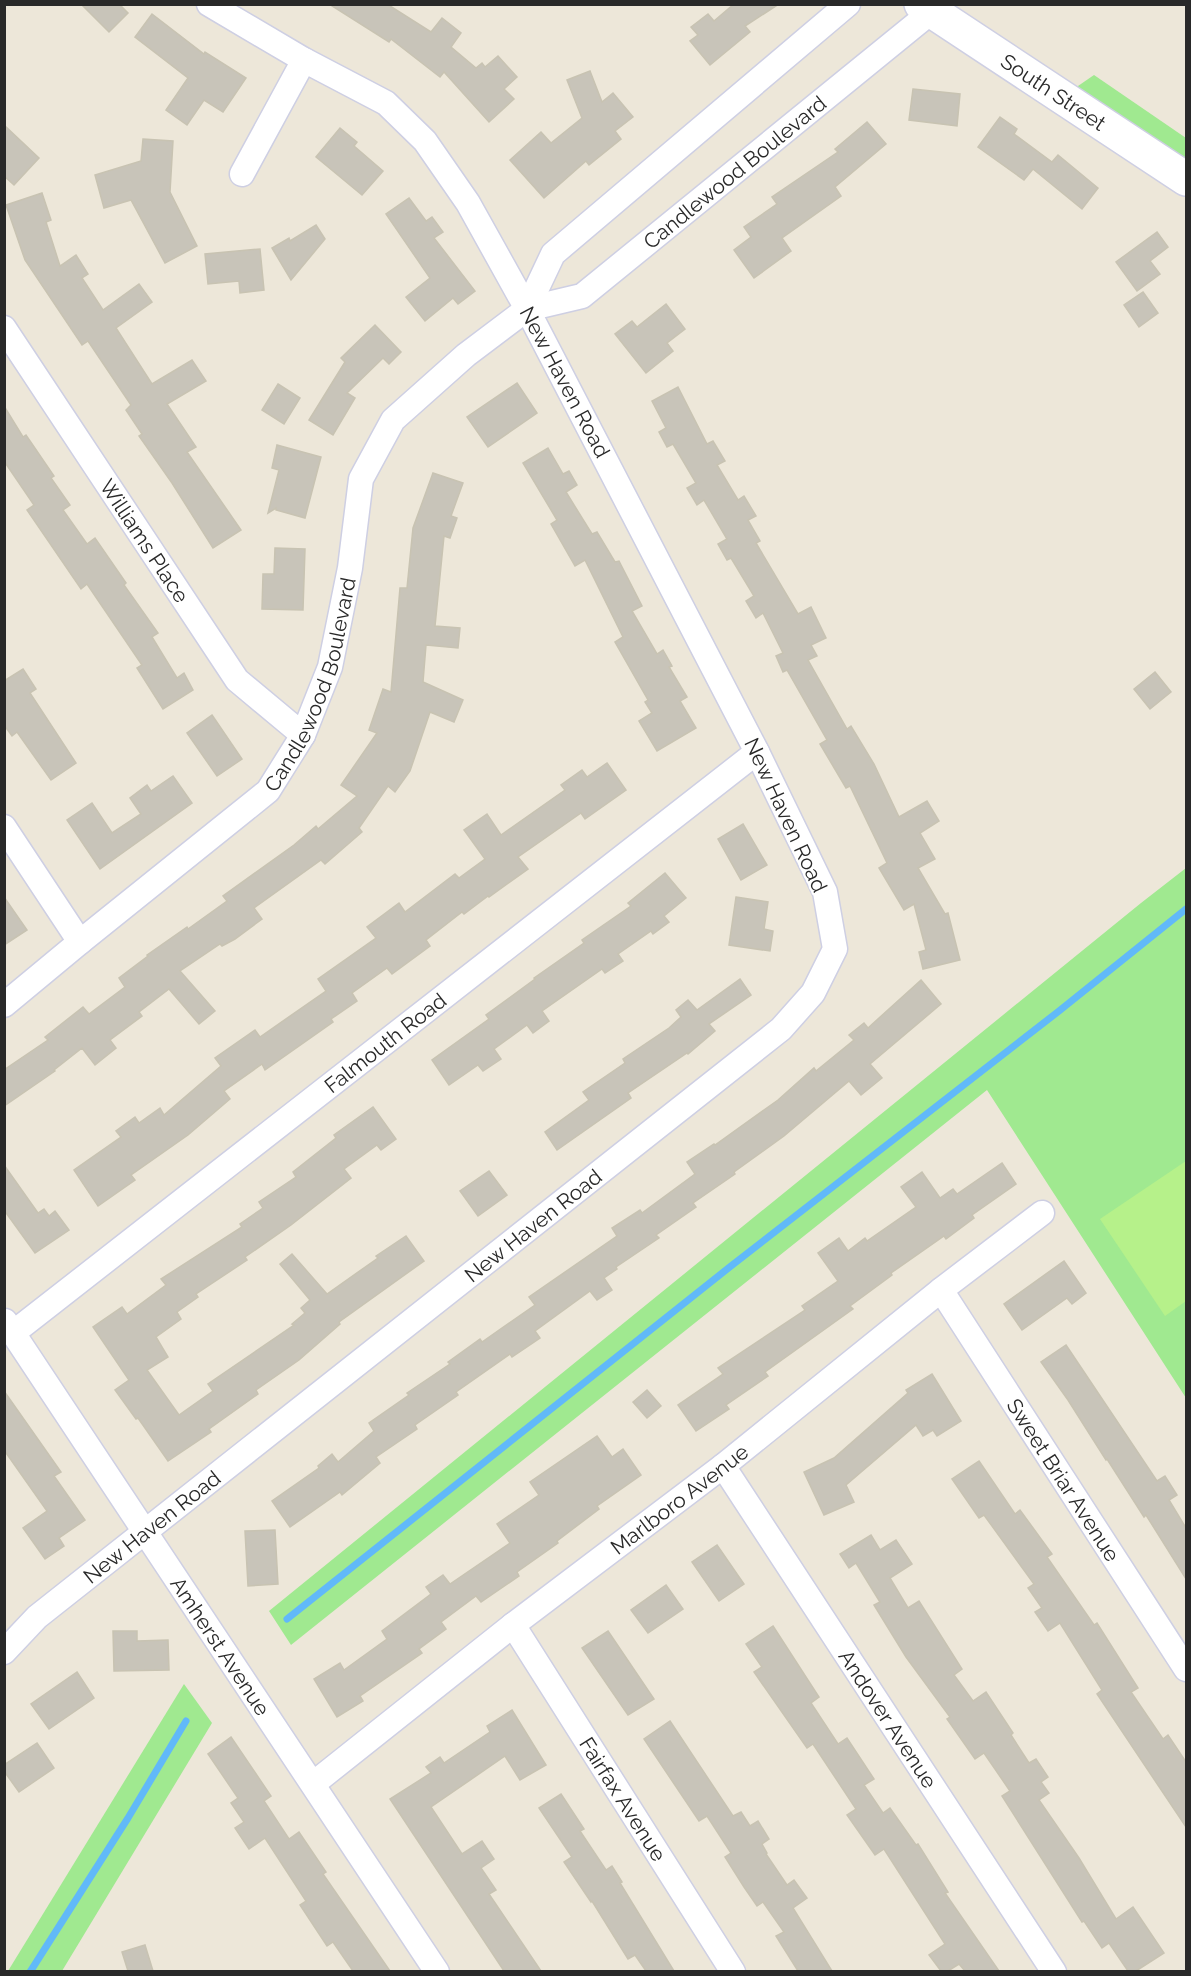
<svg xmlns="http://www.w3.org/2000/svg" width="1191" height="1976" font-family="Raleway,sans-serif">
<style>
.green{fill:#a0e990}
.pitch{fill:#b6f18a}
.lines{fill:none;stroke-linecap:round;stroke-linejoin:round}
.stream{stroke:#61b9f9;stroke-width:7}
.building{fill:#c8c4b9;stroke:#c8c3b2;stroke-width:1.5}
.street-casing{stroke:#cecfe3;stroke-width:27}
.secondary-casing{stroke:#cecfe3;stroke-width:36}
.street{stroke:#fff;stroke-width:24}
.secondary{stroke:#fff;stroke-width:33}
.labels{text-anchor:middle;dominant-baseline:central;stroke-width:4.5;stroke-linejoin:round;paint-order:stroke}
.street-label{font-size:21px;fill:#292929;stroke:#fff}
</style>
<rect width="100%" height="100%" fill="#ede7d9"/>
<g class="green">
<path d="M 1094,75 L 1186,138 L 1186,179 L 1062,97 Z"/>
<path d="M 1186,868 L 1186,1398 L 987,1090 L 291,1645 L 269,1611 L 1141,903 Z"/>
<path d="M 184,1684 L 212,1723 L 62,1971 L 8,1971 Z"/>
</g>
<path class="pitch" d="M 1186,1161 L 1186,1301 L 1165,1316 L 1100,1219 Z"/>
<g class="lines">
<g class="stream">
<path d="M 287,1619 L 731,1266 L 1059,1011 L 1186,909"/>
<path d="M 30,1972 L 128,1818 L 186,1721"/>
</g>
</g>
<g class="building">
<path d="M 81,4 L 119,4 L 128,13 L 109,32 Z"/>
<path d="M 329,4 L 387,4 L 431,32 L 442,18 L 461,33 L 451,47 L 476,68 L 482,63 L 485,67 L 498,56 L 517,77 L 504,89 L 514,99 L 489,122 L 444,72 L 440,77 L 391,39 L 389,42 Z"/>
<path d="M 734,4 L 779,4 L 745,26 L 750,32 L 710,65 L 690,41 L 698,35 L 691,27 L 708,14 L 714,21 Z"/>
<path d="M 152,14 L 204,54 L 205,52 L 246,78 L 223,112 L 204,100 L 187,125 L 166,110 L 188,78 L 135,37 Z"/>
<path d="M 590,71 L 602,102 L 613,93 L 633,117 L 615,131 L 621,139 L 589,165 L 586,161 L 544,198 L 510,160 L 541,132 L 551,143 L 582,118 L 567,80 Z"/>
<path d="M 913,89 L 960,94 L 957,126 L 909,120 Z"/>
<path d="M 1000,117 L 1017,129 L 1014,134 L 1052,162 L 1058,155 L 1098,188 L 1082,209 L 1033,169 L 1024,180 L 978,147 Z"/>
<path d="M 867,122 L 886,144 L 835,187 L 841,196 L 782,238 L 791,251 L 754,278 L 734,250 L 751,237 L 744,227 L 777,204 L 772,197 L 838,152 L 835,149 Z"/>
<path d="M 4,125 L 39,158 L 14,185 L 4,176 Z"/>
<path d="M 340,128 L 357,142 L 354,146 L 383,171 L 362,195 L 316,157 Z"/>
<path d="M 143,139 L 173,141 L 170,192 L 197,246 L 165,263 L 131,200 L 104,208 L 95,175 L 141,161 Z"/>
<path d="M 42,193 L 51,220 L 46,222 L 60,266 L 76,255 L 88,274 L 82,278 L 103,310 L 139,284 L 152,302 L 116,328 L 152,384 L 192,360 L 206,381 L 167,404 L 196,447 L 187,452 L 241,530 L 213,548 L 172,483 L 139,436 L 142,434 L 126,410 L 131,405 L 88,341 L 82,345 L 25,260 L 6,205 Z"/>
<path d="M 409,198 L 426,221 L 432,217 L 443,232 L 434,238 L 475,291 L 458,304 L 453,298 L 425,321 L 406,297 L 430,278 L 386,214 Z"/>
<path d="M 316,225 L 325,239 L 291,280 L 272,248 L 289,238 L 290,241 Z"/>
<path d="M 1157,232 L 1168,247 L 1150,261 L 1160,274 L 1137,291 L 1116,262 Z"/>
<path d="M 260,249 L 264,290 L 240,293 L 239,281 L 208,284 L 205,254 Z"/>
<path d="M 1143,292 L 1158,313 L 1139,327 L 1124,305 Z"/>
<path d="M 666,304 L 685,329 L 667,343 L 673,351 L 646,373 L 615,334 L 632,321 L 637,327 Z"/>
<path d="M 375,325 L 401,352 L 389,364 L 383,358 L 347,393 L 355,398 L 333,435 L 309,420 L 345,362 L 341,358 Z"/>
<path d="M 517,383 L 537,413 L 488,447 L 467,417 Z"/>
<path d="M 278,384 L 300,398 L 284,424 L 262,410 Z"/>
<path d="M 678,387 L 707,444 L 713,441 L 725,461 L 717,465 L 738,500 L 744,496 L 756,516 L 748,520 L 760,541 L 756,543 L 798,614 L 811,607 L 826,638 L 811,645 L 817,656 L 808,660 L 847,729 L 851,726 L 874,764 L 899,817 L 927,801 L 939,821 L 920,833 L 935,859 L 918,868 L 945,914 L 948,913 L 960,960 L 923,969 L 919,952 L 926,950 L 914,904 L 904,910 L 879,868 L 887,863 L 850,786 L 846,788 L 820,744 L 827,740 L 787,670 L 783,672 L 776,656 L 783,653 L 763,613 L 756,618 L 746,601 L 754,596 L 731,558 L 727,560 L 718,544 L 727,539 L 704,500 L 697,505 L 687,488 L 696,483 L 673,444 L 667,447 L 659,432 L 666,428 L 652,401 Z"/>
<path d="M 4,406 L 23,437 L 26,435 L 54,476 L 51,478 L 70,505 L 63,510 L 87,544 L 95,538 L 126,583 L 124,585 L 158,633 L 152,637 L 177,678 L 184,673 L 193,690 L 163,709 L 137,668 L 142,665 L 87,584 L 81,589 L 27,510 L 34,505 L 4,461 Z"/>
<path d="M 277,445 L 321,457 L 305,518 L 276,510 L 276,508 L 268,513 L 279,470 L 272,468 Z"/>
<path d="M 548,448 L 563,474 L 569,471 L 577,485 L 566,492 L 592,534 L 597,532 L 615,562 L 619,561 L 642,606 L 632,611 L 657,654 L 663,650 L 672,666 L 669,667 L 687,697 L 680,701 L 696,728 L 657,751 L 639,721 L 652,713 L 645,702 L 648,700 L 615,642 L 623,637 L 585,560 L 575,566 L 551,524 L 557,520 L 523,463 Z"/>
<path d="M 433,473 L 463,483 L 451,516 L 457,518 L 450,538 L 444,536 L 435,626 L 460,628 L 458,648 L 426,645 L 423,682 L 463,700 L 454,722 L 430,712 L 410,771 L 395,792 L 388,786 L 359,828 L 362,832 L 325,864 L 321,860 L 254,908 L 262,919 L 235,939 L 222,946 L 220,944 L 180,971 L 215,1011 L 199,1024 L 169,989 L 139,1012 L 142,1016 L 110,1040 L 116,1048 L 95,1065 L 82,1048 L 54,1070 L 55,1071 L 4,1106 L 4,1070 L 48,1040 L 45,1037 L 83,1007 L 89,1014 L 125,987 L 119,978 L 148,956 L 147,955 L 187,927 L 188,929 L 227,901 L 223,896 L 294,845 L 316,826 L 318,829 L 357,796 L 341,785 L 377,733 L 369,730 L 383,689 L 391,692 L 400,588 L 407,588 L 413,528 Z"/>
<path d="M 275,548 L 305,549 L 303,610 L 262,609 L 263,574 L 274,574 Z"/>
<path d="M 23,669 L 36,689 L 30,693 L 76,763 L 51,780 L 17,732 L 12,736 L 4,725 L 4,681 Z"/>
<path d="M 1155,672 L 1171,692 L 1150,709 L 1134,689 Z"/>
<path d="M 212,715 L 242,759 L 217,776 L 187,733 Z"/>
<path d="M 607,763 L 626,790 L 585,819 L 581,813 L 518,857 L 528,869 L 489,897 L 488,896 L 464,914 L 462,912 L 426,940 L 430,946 L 392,974 L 387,968 L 352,993 L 357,1001 L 331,1019 L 333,1022 L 265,1070 L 262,1064 L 224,1091 L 230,1099 L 188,1135 L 131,1175 L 135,1180 L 98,1206 L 74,1170 L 121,1137 L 116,1131 L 135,1117 L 139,1123 L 160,1108 L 164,1115 L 221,1066 L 215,1058 L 255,1030 L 260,1037 L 326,991 L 318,979 L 376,938 L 367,927 L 399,903 L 405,912 L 455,874 L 459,878 L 485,859 L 464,830 L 487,814 L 501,835 L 565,790 L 561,785 L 582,770 L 587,777 Z"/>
<path d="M 173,776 L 192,803 L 100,869 L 67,820 L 92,803 L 112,833 L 141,814 L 130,798 L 147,785 L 151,791 Z"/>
<path d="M 743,824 L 767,865 L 741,880 L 718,839 Z"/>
<path d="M 665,873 L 686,898 L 664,916 L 669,922 L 653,934 L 651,931 L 618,954 L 623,961 L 605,973 L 602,969 L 542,1011 L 549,1021 L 533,1033 L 527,1025 L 494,1049 L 501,1059 L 483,1071 L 478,1065 L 449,1085 L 432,1060 L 489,1019 L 486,1015 L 535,979 L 534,978 L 584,943 L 582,940 L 631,906 L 628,903 Z"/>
<path d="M 4,897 L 27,930 L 4,945 Z"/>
<path d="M 736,897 L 768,902 L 764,929 L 773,931 L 770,951 L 729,945 Z"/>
<path d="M 740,979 L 751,995 L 709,1024 L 715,1031 L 688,1054 L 687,1053 L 628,1093 L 631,1098 L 557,1150 L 545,1132 L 589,1100 L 583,1092 L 625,1063 L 623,1059 L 669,1028 L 681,1017 L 676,1010 L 688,1000 L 697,1010 Z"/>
<path d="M 921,980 L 941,1004 L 870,1064 L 882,1078 L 861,1095 L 849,1081 L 784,1136 L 734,1172 L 735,1174 L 693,1203 L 696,1207 L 656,1235 L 659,1238 L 616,1267 L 617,1269 L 604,1278 L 612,1290 L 597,1300 L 590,1291 L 535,1331 L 540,1338 L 512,1357 L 510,1354 L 456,1392 L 458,1395 L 415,1425 L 417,1429 L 376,1457 L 380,1463 L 342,1495 L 340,1492 L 290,1527 L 272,1501 L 319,1468 L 318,1466 L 332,1454 L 338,1462 L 374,1431 L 369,1423 L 409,1395 L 407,1393 L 450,1364 L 448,1362 L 480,1339 L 482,1342 L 535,1305 L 529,1297 L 617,1236 L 612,1228 L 640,1210 L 642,1213 L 695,1174 L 687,1162 L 714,1144 L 715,1145 L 778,1100 L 814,1068 L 816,1071 L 854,1040 L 849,1035 L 864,1023 L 868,1028 Z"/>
<path d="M 373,1107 L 396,1139 L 381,1150 L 377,1145 L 344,1169 L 351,1178 L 291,1225 L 245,1257 L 247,1260 L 196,1294 L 198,1297 L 177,1312 L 181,1319 L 156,1337 L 168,1357 L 147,1370 L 179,1415 L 213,1391 L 208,1384 L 294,1325 L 292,1324 L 305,1313 L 301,1308 L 310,1300 L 280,1264 L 292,1254 L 327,1294 L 378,1258 L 376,1256 L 406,1236 L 424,1261 L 339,1322 L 340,1324 L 299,1360 L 256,1390 L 258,1394 L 209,1429 L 211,1432 L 168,1461 L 138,1418 L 136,1419 L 115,1390 L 129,1380 L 93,1327 L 122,1307 L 127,1314 L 166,1285 L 161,1279 L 242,1227 L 240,1224 L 263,1208 L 259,1202 L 296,1177 L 293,1172 L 336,1138 L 334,1135 Z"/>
<path d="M 1002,1163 L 1016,1184 L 972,1215 L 974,1218 L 946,1239 L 944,1236 L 891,1273 L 892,1275 L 850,1306 L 853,1309 L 765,1372 L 768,1376 L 726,1405 L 729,1409 L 696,1431 L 678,1405 L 723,1374 L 718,1368 L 805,1310 L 802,1306 L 838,1281 L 818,1253 L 839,1238 L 848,1251 L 865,1238 L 867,1241 L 916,1207 L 901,1187 L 922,1172 L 940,1198 L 953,1189 L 957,1194 Z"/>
<path d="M 4,1165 L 38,1213 L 44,1209 L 49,1216 L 55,1211 L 69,1230 L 35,1253 L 4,1210 Z"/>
<path d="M 489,1171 L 507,1195 L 478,1216 L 460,1191 Z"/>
<path d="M 1064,1261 L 1086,1293 L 1072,1304 L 1067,1298 L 1022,1330 L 1004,1304 Z"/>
<path d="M 1066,1345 L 1157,1481 L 1165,1476 L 1177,1495 L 1169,1500 L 1186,1528 L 1186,1579 L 1146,1515 L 1144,1517 L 1107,1459 L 1106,1460 L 1068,1400 L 1041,1362 Z"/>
<path d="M 932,1374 L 961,1421 L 937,1436 L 933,1430 L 923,1436 L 916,1425 L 846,1485 L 854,1502 L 824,1515 L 804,1472 L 834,1458 L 908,1393 L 906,1390 Z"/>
<path d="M 647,1390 L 661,1406 L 647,1418 L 633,1402 Z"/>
<path d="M 4,1391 L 61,1472 L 54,1476 L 85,1520 L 59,1538 L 64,1546 L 45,1559 L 23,1528 L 47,1511 L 4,1450 Z"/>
<path d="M 597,1436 L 612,1457 L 623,1449 L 641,1475 L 597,1506 L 599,1509 L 557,1541 L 558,1543 L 517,1572 L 519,1576 L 481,1602 L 476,1596 L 441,1622 L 446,1629 L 419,1649 L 422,1653 L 360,1696 L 363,1701 L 337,1717 L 314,1679 L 340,1663 L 344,1670 L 387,1639 L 382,1631 L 431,1594 L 426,1587 L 443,1575 L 450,1584 L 510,1543 L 497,1524 L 539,1495 L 530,1482 Z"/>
<path d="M 979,1461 L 1015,1514 L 1020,1510 L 1052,1554 L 1047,1557 L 1094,1625 L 1097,1623 L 1138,1688 L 1131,1692 L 1163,1739 L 1168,1735 L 1186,1762 L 1186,1827 L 1097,1694 L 1102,1690 L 1060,1623 L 1048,1631 L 1035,1612 L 1042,1608 L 1028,1588 L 1034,1584 L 984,1515 L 979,1518 L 952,1479 Z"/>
<path d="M 275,1530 L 278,1584 L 248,1586 L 245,1531 Z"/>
<path d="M 871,1535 L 880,1550 L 896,1540 L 912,1564 L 890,1578 L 908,1608 L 919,1601 L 962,1669 L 954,1675 L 973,1701 L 986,1692 L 1013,1733 L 1011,1735 L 1029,1763 L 1036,1759 L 1048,1777 L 1041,1782 L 1049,1793 L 1039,1800 L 1079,1858 L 1116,1919 L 1133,1907 L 1164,1953 L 1136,1971 L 1128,1971 L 1109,1943 L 1102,1948 L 1084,1921 L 1082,1922 L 1002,1796 L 1010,1791 L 984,1753 L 975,1759 L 947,1719 L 950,1717 L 906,1657 L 874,1605 L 880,1602 L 856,1563 L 849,1568 L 840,1554 Z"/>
<path d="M 717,1545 L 744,1584 L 719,1601 L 692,1562 Z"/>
<path d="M 666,1585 L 683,1609 L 648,1633 L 631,1610 Z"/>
<path d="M 773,1626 L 819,1697 L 811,1703 L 838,1744 L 847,1738 L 874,1779 L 864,1785 L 883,1813 L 890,1808 L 916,1845 L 918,1844 L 948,1892 L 945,1893 L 999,1971 L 965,1971 L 959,1964 L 948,1971 L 941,1971 L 929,1955 L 945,1944 L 884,1849 L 875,1855 L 847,1815 L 856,1809 L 813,1744 L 807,1748 L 754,1672 L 762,1667 L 746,1644 Z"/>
<path d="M 113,1631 L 137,1631 L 137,1641 L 168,1640 L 169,1670 L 114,1671 Z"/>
<path d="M 608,1631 L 654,1699 L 628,1715 L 582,1648 Z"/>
<path d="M 77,1672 L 94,1698 L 49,1729 L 31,1704 Z"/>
<path d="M 512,1710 L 546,1765 L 520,1780 L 505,1756 L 431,1807 L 462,1854 L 482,1841 L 494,1859 L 481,1868 L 496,1890 L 489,1894 L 541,1971 L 504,1971 L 390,1799 L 431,1773 L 426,1767 L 440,1757 L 444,1763 L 490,1732 L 487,1726 Z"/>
<path d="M 670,1721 L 733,1816 L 741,1812 L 750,1826 L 758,1821 L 769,1839 L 762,1844 L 767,1853 L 766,1854 L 787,1885 L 794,1880 L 807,1898 L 793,1908 L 832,1971 L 798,1971 L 776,1936 L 784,1932 L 763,1902 L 757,1906 L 744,1887 L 725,1857 L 731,1853 L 707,1816 L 699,1821 L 644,1739 Z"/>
<path d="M 231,1737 L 271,1796 L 264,1801 L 289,1839 L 299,1832 L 326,1872 L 323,1874 L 390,1971 L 353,1971 L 333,1942 L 327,1946 L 300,1905 L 306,1901 L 265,1838 L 249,1849 L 235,1828 L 244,1822 L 231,1803 L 238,1798 L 208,1754 Z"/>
<path d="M 37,1743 L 54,1768 L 19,1792 L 4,1771 L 4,1765 Z"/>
<path d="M 561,1794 L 584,1829 L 580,1831 L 606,1870 L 612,1866 L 622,1882 L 620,1883 L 674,1971 L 646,1971 L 635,1955 L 628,1959 L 592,1901 L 591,1902 L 564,1862 L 572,1857 L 539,1808 Z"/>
<path d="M 145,1945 L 153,1971 L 128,1971 L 122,1952 Z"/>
</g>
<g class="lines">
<g class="street-casing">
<g id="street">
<path d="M 242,174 L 304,60"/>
<path d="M 527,309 L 553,254 L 848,4"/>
<path id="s1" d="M 4,328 L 237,680 L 303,735"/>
<path d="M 4,827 L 80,942"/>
<path id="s2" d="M 4,1005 L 80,942 L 268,791 L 303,735 L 330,667 L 350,568 L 361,479 L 393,420 L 466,355 L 527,309 L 582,296 L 931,12"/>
<path id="s3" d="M 941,1290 L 1186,1669"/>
<path id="s4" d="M 5,1321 L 437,1972"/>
<path id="s5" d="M 13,1333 L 757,752"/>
<path id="s6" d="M 723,1466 L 1054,1972"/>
<path id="s7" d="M 513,1625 L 733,1972"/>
<path id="s8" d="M 4,1652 L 37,1617 L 781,1029 L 813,993 L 835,949 L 825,892 L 757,752 L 527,309 L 468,203 L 425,141 L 386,103 L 304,60 L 209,4"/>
<path id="s9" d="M 313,1784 L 513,1625 L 723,1466 L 941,1290 L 1042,1213"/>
</g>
</g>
<g class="secondary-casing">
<g id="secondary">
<path id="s10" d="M 921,4 L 1186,179"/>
</g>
</g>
<use href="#street" class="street"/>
<use href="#secondary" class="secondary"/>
</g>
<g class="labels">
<g class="street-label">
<text stroke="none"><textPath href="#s10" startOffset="159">South Street</textPath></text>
<text stroke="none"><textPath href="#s2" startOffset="1164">Candlewood Boulevard</textPath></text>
<text transform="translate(565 382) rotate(62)">New Haven Road</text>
<text stroke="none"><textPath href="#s1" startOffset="255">Williams Place</textPath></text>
<text stroke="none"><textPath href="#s2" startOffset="456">Candlewood Boulevard</textPath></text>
<text transform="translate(786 815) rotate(65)">New Haven Road</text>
<text stroke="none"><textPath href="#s5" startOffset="472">Falmouth Road</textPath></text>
<text stroke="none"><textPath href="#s8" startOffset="680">New Haven Road</textPath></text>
<text stroke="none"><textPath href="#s3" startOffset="226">Sweet Briar Avenue</textPath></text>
<text stroke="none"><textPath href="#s9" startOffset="464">Marlboro Avenue</textPath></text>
<text stroke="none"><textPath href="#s8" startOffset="194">New Haven Road</textPath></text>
<text stroke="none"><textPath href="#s4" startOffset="390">Amherst Avenue</textPath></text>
<text stroke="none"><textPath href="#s6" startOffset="302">Andover Avenue</textPath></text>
<text stroke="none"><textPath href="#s7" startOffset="206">Fairfax Avenue</textPath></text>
</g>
</g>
<rect width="1191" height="1976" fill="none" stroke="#292929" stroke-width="12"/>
</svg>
